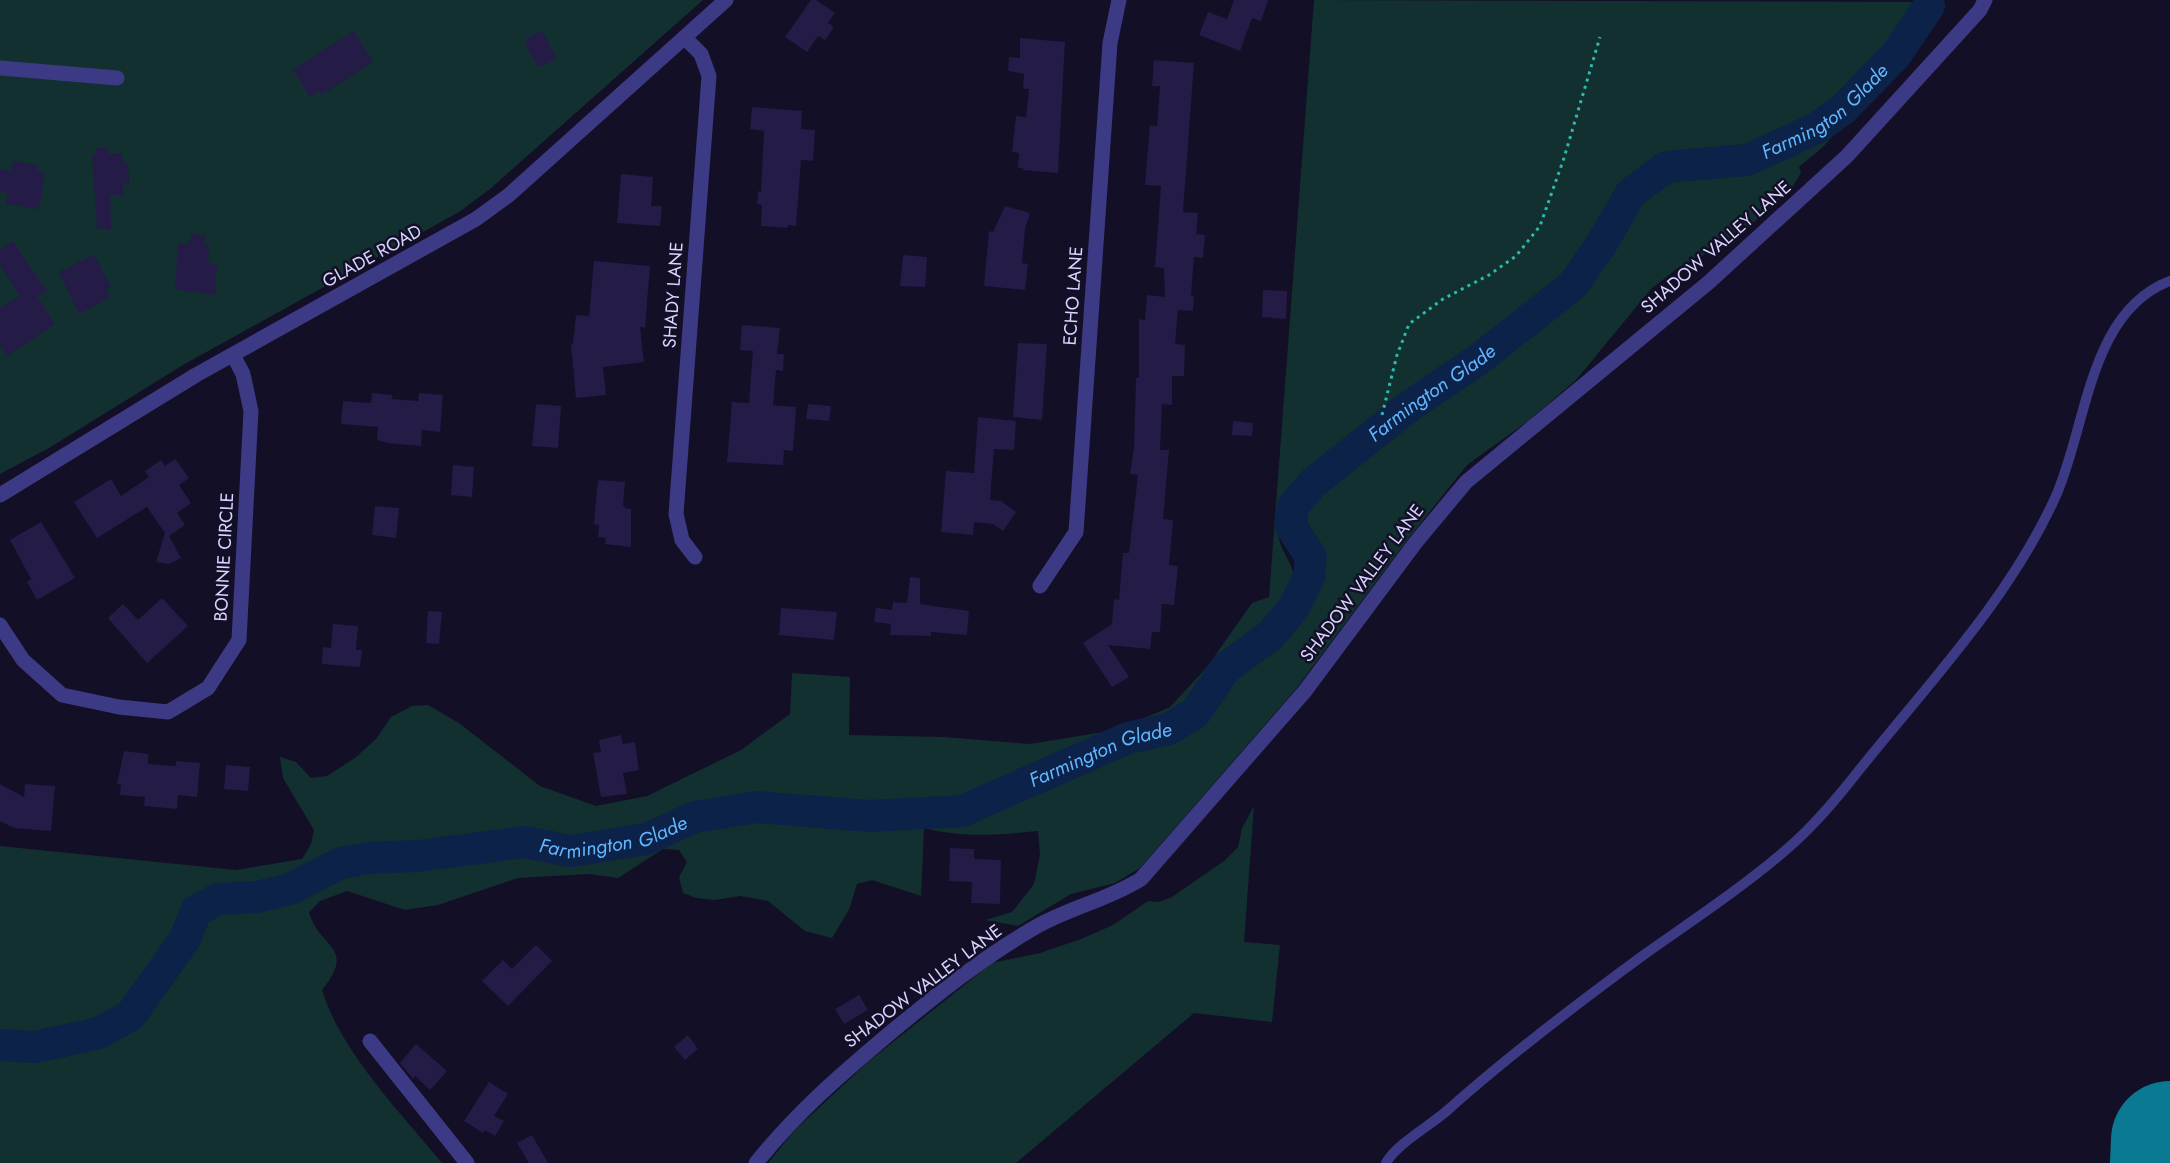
<svg xmlns="http://www.w3.org/2000/svg" width="2170" height="1163" font-family="Jost,sans-serif">
<style>
.green{fill:#12302f}
.lines{fill:none;stroke-linecap:round;stroke-linejoin:round}
.river{stroke:#0c2248;stroke-width:32}
.runway{stroke:#0a7a92;stroke-width:118}
.building{fill:#241b47}
.path{stroke:#2fb8b0;stroke-width:3;stroke-dasharray:3 4.5;stroke-linecap:butt}
.service{stroke:#3d3a85;stroke-width:10}
.minor{stroke:#3d3a85;stroke-width:15}
.tertiary{stroke:#3d3a85;stroke-width:15}
.labels{text-anchor:middle;dominant-baseline:central;stroke-width:5;stroke-linejoin:round;paint-order:stroke}
.street-label{font-size:18px;fill:#d9d4ff;stroke:#130f26}
.water-label{font-size:20px;font-style:italic;fill:#62b6ff;stroke:#130f26}
</style>
<rect width="100%" height="100%" fill="#130f26"/>
<g class="green">
<path d="M 0,0 L 703,0 L 490,189 L 459,212 L 183,365 L 49,448 L 0,474 Z"/>
<path d="M 1314,0 L 1935,2 L 1933,21 L 1824,146 L 1799,167 L 1801,173 L 1793,186 L 1737,238 L 1678,268 L 1651,289 L 1576,380 L 1528,421 L 1467,465 L 1408,539 L 1296,689 L 1140,868 L 1115,883 L 1071,894 L 1018,926 L 985,920 L 1012,912 L 1034,884 L 1040,855 L 1038,831 C 999,835 963,838 924,828 L 921,896 L 872,880 L 857,884 L 849,910 L 832,938 L 805,931 L 768,901 L 740,896 L 715,900 L 696,898 L 683,893 L 679,877 L 687,862 L 679,850 L 663,849 L 618,878 L 589,874 L 518,878 L 438,905 L 405,910 L 347,891 L 320,901 L 309,912 C 320,950 357,946 322,990 C 341,1052 401,1113 442,1163 L 0,1163 L 0,1051 C 44,1051 97,1050 132,1020 C 152,1003 187,941 202,916 L 210,908 L 224,902 L 262,900 L 298,889 L 342,868 L 430,860 L 515,848 L 577,856 L 656,840 L 694,821 L 755,811 L 870,818 L 964,813 L 1127,742 L 1173,731 L 1196,716 L 1225,673 L 1251,652 L 1278,637 L 1311,595 L 1321,567 L 1319,551 L 1307,527 L 1307,516 L 1310,502 L 1322,490 L 1383,439 L 1418,405 L 1572,296 L 1640,194 L 1657,179 L 1671,172 L 1744,166 L 1780,152 L 1839,119 L 1921,29 L 1932,6 L 1926,5 C 1878,68 1827,138 1745,155 C 1698,165 1672,147 1633,184 C 1604,211 1594,255 1567,284 C 1554,298 1535,309 1520,320 C 1491,342 1463,364 1433,385 C 1391,414 1343,440 1307,476 C 1287,497 1269,522 1283,550 C 1291,567 1299,575 1291,594 C 1281,619 1261,626 1243,645 C 1219,669 1201,709 1171,724 C 1153,733 1132,734 1113,741 C 1080,755 1046,768 1013,783 C 995,790 977,801 958,806 C 909,819 853,812 803,808 C 787,806 770,803 755,804 C 697,805 649,836 592,844 C 567,847 546,835 521,835 C 495,834 465,846 439,849 C 406,853 361,850 331,860 C 304,869 283,887 254,891 C 235,895 212,886 197,900 C 183,912 177,935 167,952 C 158,968 148,988 135,1002 C 99,1039 47,1038 0,1036 L 0,846 L 236,870 L 302,859 L 311,844 L 314,830 L 283,778 L 280,757 L 296,762 L 311,778 L 327,776 L 355,758 L 376,739 L 391,717 L 412,706 L 428,705 L 459,723 L 540,786 L 596,806 L 647,796 L 741,750 L 790,714 L 792,673 L 850,677 L 849,735 L 943,737 L 1030,744 L 1116,730 L 1170,707 L 1207,667 L 1252,603 L 1269,597 Z"/>
<path d="M 1254,806 L 1244,942 L 1280,945 L 1272,1022 L 1194,1013 L 1016,1163 L 768,1163 L 794,1131 L 868,1062 L 992,963 L 1040,953 L 1081,939 L 1113,925 L 1148,901 L 1159,902 L 1172,897 L 1224,861 L 1238,847 L 1242,828 Z"/>
</g>
<g class="lines">
<path class="river" id="s1" d="M 0,1045 L 35,1047 L 99,1033 L 131,1015 L 185,939 L 196,911 L 218,899 L 257,897 L 290,889 L 341,863 L 368,858 L 418,856 L 524,842 L 571,851 L 646,839 L 695,817 L 756,807 L 870,816 L 962,811 L 1128,738 L 1169,729 L 1195,713 L 1226,668 L 1271,635 L 1294,607 L 1309,577 L 1311,557 L 1291,526 L 1293,506 L 1313,483 L 1407,408 L 1479,359 L 1573,285 L 1602,243 L 1631,193 L 1666,167 L 1747,160 L 1817,128 L 1842,110 L 1895,56 L 1929,6"/>
<path class="runway" d="M 2169,1163 L 2170,1140"/>
</g>
<g class="building">
<path d="M 811,0 L 816,0 L 835,13 L 828,23 L 834,27 L 825,40 L 818,36 L 807,52 L 785,37 Z"/>
<path d="M 1234,0 L 1268,0 L 1261,21 L 1252,18 L 1240,51 L 1199,35 L 1208,12 L 1227,19 Z"/>
<path d="M 354,31 L 373,62 L 321,95 L 319,91 L 310,97 L 293,70 Z"/>
<path d="M 542,31 L 557,59 L 538,67 L 526,45 L 526,39 Z"/>
<path d="M 1020,38 L 1065,42 L 1058,173 L 1023,170 L 1023,168 L 1018,168 L 1019,153 L 1012,152 L 1016,116 L 1026,117 L 1029,89 L 1023,89 L 1024,74 L 1008,71 L 1009,57 L 1020,58 Z"/>
<path d="M 1154,60 L 1194,63 L 1183,212 L 1198,213 L 1196,234 L 1205,235 L 1203,258 L 1194,257 L 1191,296 L 1194,296 L 1193,311 L 1178,310 L 1175,344 L 1185,345 L 1184,376 L 1172,376 L 1172,405 L 1162,404 L 1160,450 L 1169,450 L 1163,519 L 1173,520 L 1169,565 L 1178,566 L 1174,605 L 1162,604 L 1160,632 L 1152,632 L 1150,649 L 1108,645 L 1129,677 L 1112,687 L 1083,643 L 1112,624 L 1114,599 L 1119,600 L 1123,553 L 1129,553 L 1138,475 L 1130,474 L 1134,448 L 1136,378 L 1139,378 L 1139,319 L 1145,320 L 1147,295 L 1165,297 L 1164,268 L 1155,267 L 1161,186 L 1145,185 L 1150,125 L 1157,126 L 1160,86 L 1152,86 Z"/>
<path d="M 752,107 L 802,111 L 801,129 L 815,130 L 813,161 L 801,160 L 796,226 L 788,225 L 787,228 L 761,226 L 762,205 L 757,204 L 758,191 L 761,192 L 764,131 L 750,129 Z"/>
<path d="M 95,148 L 108,148 L 108,154 L 122,153 L 123,163 L 128,162 L 129,184 L 123,185 L 123,195 L 110,195 L 111,229 L 97,229 L 92,156 L 95,155 Z"/>
<path d="M 13,161 L 38,165 L 37,171 L 45,172 L 39,209 L 6,204 L 8,193 L 0,192 L 0,169 L 11,171 Z"/>
<path d="M 621,174 L 653,177 L 651,206 L 662,206 L 660,226 L 617,223 Z"/>
<path d="M 1005,206 L 1030,213 L 1025,229 L 1022,263 L 1028,264 L 1025,290 L 984,286 L 989,231 L 993,232 Z"/>
<path d="M 191,234 L 205,235 L 204,244 L 209,245 L 208,263 L 217,264 L 215,295 L 175,289 L 178,243 L 190,243 Z"/>
<path d="M 13,241 L 47,291 L 37,296 L 55,324 L 8,356 L 0,344 L 0,308 L 20,295 L 0,265 L 0,249 Z"/>
<path d="M 94,255 L 111,287 L 106,289 L 110,298 L 79,314 L 59,272 Z"/>
<path d="M 903,255 L 927,257 L 925,287 L 900,286 Z"/>
<path d="M 594,261 L 650,266 L 645,328 L 640,327 L 644,362 L 603,367 L 606,395 L 576,398 L 571,344 L 573,344 L 576,315 L 589,316 Z"/>
<path d="M 1263,290 L 1287,291 L 1286,319 L 1262,317 Z"/>
<path d="M 742,325 L 780,328 L 777,354 L 784,354 L 783,371 L 776,370 L 773,405 L 796,407 L 793,451 L 784,450 L 783,465 L 727,462 L 732,402 L 749,403 L 753,351 L 740,350 Z"/>
<path d="M 1018,343 L 1047,344 L 1042,420 L 1013,417 Z"/>
<path d="M 372,393 L 392,395 L 392,399 L 418,401 L 419,393 L 443,395 L 440,432 L 422,430 L 421,446 L 388,443 L 377,440 L 378,427 L 341,424 L 343,401 L 371,403 Z"/>
<path d="M 536,404 L 561,406 L 558,448 L 532,446 Z"/>
<path d="M 808,404 L 831,406 L 829,421 L 806,419 Z"/>
<path d="M 978,417 L 1016,421 L 1014,450 L 994,449 L 990,500 L 1001,501 L 1016,512 L 1003,531 L 993,524 L 974,522 L 973,535 L 941,532 L 946,471 L 974,473 Z"/>
<path d="M 1233,421 L 1253,423 L 1252,436 L 1232,435 Z"/>
<path d="M 175,459 L 189,478 L 179,485 L 191,503 L 177,513 L 185,525 L 169,536 L 181,558 L 169,564 L 156,562 L 165,533 L 147,507 L 97,538 L 74,502 L 111,479 L 121,496 L 149,477 L 145,471 L 161,460 L 165,466 Z"/>
<path d="M 453,465 L 474,467 L 472,497 L 451,495 Z"/>
<path d="M 598,480 L 625,482 L 623,505 L 625,508 L 631,509 L 631,547 L 605,544 L 606,538 L 598,537 L 599,525 L 594,524 Z"/>
<path d="M 375,506 L 399,508 L 396,538 L 372,535 Z"/>
<path d="M 41,522 L 75,578 L 37,600 L 27,582 L 31,579 L 10,540 Z"/>
<path d="M 910,577 L 920,578 L 920,604 L 969,611 L 967,635 L 931,632 L 931,636 L 890,635 L 891,624 L 874,622 L 876,608 L 892,610 L 893,602 L 907,603 Z"/>
<path d="M 162,598 L 188,626 L 147,663 L 108,618 L 123,604 L 138,620 Z"/>
<path d="M 781,608 L 837,612 L 834,640 L 779,635 Z"/>
<path d="M 428,611 L 442,612 L 439,644 L 426,643 Z"/>
<path d="M 333,624 L 358,626 L 356,650 L 362,650 L 360,667 L 322,664 L 323,647 L 331,648 Z"/>
<path d="M 621,735 L 623,744 L 635,742 L 639,770 L 623,773 L 627,794 L 601,797 L 593,753 L 601,752 L 599,740 Z"/>
<path d="M 124,751 L 148,754 L 148,764 L 176,766 L 176,761 L 200,763 L 197,797 L 178,795 L 177,809 L 144,806 L 145,797 L 120,795 L 121,784 L 117,784 Z"/>
<path d="M 226,765 L 250,767 L 248,791 L 224,789 Z"/>
<path d="M 0,784 L 24,797 L 25,784 L 55,786 L 51,831 L 14,828 L 0,821 Z"/>
<path d="M 950,848 L 974,849 L 974,859 L 1001,860 L 1000,904 L 971,903 L 972,882 L 949,881 Z"/>
<path d="M 536,945 L 552,961 L 508,1006 L 482,981 L 503,960 L 512,969 Z"/>
<path d="M 859,995 L 868,1010 L 844,1024 L 835,1009 Z"/>
<path d="M 688,1035 L 698,1049 L 685,1060 L 674,1047 Z"/>
<path d="M 416,1044 L 447,1071 L 430,1090 L 415,1076 L 413,1079 L 400,1063 Z"/>
<path d="M 489,1082 L 508,1094 L 494,1116 L 504,1121 L 495,1136 L 485,1130 L 483,1133 L 464,1121 Z"/>
<path d="M 532,1135 L 548,1163 L 529,1163 L 517,1143 Z"/>
</g>
<g class="lines">
<path class="path" d="M 1382,415 L 1397,355 L 1409,324 L 1443,299 L 1489,275 L 1516,256 L 1540,226 L 1564,158 L 1600,37"/>
<path class="service" d="M 1386,1163 C 1397,1143 1432,1125 1450,1108 C 1512,1053 1578,1003 1645,954 C 1693,920 1743,887 1787,849 C 1815,825 1838,797 1860,769 C 1929,683 2009,599 2055,498 C 2087,428 2088,312 2170,281"/>
<g class="minor">
<path d="M 685,38 L 701,54 L 709,76 L 676,514 L 682,540 L 695,557"/>
<path d="M 0,68 L 117,78"/>
<path d="M 1040,586 L 1076,532 L 1110,43 L 1119,0"/>
<path d="M 0,625 L 23,660 L 62,695 L 119,707 L 168,712 L 208,688 L 239,640 L 251,411 L 243,374 L 233,355"/>
<path d="M 370,1041 L 467,1163"/>
<path d="M 756,1163 C 798,1111 839,1076 890,1033 C 936,995 982,958 1034,928 C 1068,908 1108,900 1141,879 L 1305,691 L 1416,542 L 1466,482 L 1708,283 L 1847,156 L 1980,10 L 1985,0"/>
</g>
<path class="tertiary" d="M 0,495 L 196,375 L 476,219 L 509,195 L 726,0"/>
</g>
<g class="labels">
<g class="street-label">
<text transform="translate(1716 247) rotate(-41)">SHADOW VALLEY LANE</text>
<text transform="translate(372 256) rotate(-29)">GLADE ROAD</text>
<text transform="translate(673 295) rotate(-86)">SHADY LANE</text>
<text transform="translate(1073 296) rotate(-86)">ECHO LANE</text>
<text transform="translate(224 557) rotate(-87)">BONNIE CIRCLE</text>
<text transform="translate(1362 583) rotate(-53)">SHADOW VALLEY LANE</text>
<text transform="translate(923 986) rotate(-37)">SHADOW VALLEY LANE</text>
</g>
<g class="water-label">
<text stroke="none"><textPath href="#s1" startOffset="2241">Farmington Glade</textPath></text>
<text stroke="none"><textPath href="#s1" startOffset="1737">Farmington Glade</textPath></text>
<text stroke="none"><textPath href="#s1" startOffset="1196">Farmington Glade</textPath></text>
<text stroke="none"><textPath href="#s1" startOffset="692">Farmington Glade</textPath></text>
</g>
</g>
</svg>
